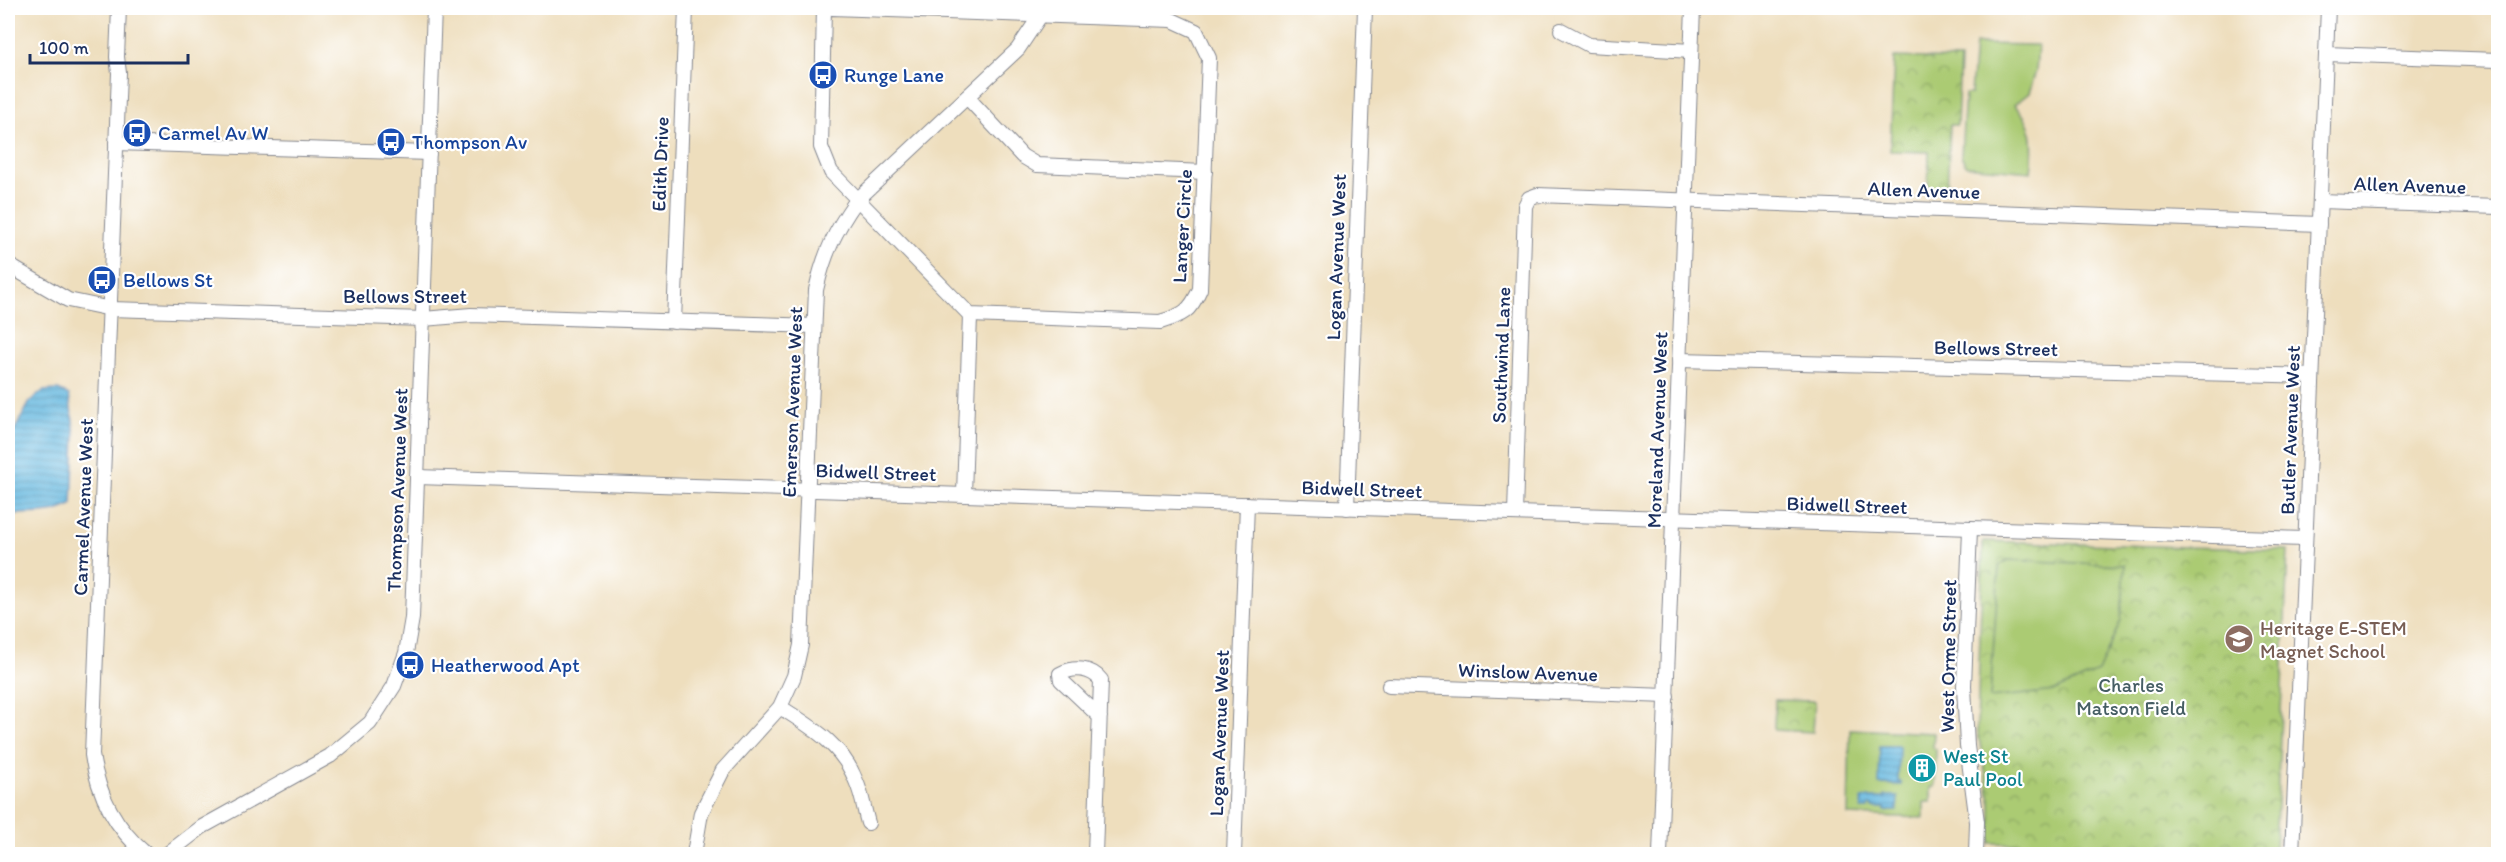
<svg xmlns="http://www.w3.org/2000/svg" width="2506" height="862" font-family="Itim,sans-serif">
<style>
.park{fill:url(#park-crowns);stroke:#637d68;stroke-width:1.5}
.pitch{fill:#abcb73;stroke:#637d68;stroke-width:1.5}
.water{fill:url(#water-rules);stroke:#3f739e;stroke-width:1.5}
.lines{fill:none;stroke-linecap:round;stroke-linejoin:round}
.minor-casing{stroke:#84868e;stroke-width:16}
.minor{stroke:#fff;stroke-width:14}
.labels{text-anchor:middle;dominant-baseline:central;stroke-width:4.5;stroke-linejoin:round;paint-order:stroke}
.transit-label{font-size:20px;fill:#164399;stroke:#fff;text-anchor:start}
.street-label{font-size:20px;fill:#1b2f5e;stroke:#fff}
.education-label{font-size:20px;fill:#785e54;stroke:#fff;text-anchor:start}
.park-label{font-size:20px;fill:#465e64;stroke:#fff}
.culture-label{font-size:20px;fill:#0d838f;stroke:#fff;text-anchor:start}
</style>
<defs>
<pattern id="park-crowns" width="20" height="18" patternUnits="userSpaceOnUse" patternTransform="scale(1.5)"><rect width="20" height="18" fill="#abcb73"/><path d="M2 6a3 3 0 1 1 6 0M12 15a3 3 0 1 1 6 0" fill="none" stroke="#8aa562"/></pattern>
<pattern id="water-rules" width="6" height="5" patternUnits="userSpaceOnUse" patternTransform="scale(1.5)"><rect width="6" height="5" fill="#63b7df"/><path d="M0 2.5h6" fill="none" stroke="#5195b8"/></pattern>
</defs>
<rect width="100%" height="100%" fill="#fff"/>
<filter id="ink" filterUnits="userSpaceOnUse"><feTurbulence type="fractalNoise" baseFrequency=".0167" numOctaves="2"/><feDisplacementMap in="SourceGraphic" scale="12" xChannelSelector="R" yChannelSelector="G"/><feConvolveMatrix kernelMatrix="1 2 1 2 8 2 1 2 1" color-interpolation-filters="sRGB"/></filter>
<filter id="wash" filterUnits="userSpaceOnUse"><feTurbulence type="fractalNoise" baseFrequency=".008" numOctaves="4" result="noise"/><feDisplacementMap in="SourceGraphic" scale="24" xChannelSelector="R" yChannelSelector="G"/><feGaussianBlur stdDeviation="1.35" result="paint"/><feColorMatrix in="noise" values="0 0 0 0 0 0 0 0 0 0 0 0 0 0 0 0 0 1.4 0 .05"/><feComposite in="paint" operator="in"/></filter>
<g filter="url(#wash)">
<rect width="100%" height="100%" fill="#eedebd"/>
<g class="park">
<path d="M 1894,57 L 1960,59 L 1957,125 L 1950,125 L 1947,190 L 1928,189 L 1929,152 L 1890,151 Z"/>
<path d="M 1983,541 L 2288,550 L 2275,852 L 1990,843 L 1991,805 L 1977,727 Z"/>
<path d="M 1775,700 L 1815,701 L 1813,732 L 1774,730 Z"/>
</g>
<g class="pitch">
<path d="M 1975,44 L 2038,45 L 2036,71 L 2029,93 L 2014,105 C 2035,122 2034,147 2031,172 L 1967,166 L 1961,156 L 1965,94 L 1971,94 Z"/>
<path d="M 2007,560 L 2125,565 L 2121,620 L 2098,672 L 2055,691 L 1990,698 L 1999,566 Z"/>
<path d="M 1850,729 L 1934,733 L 1933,748 L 1936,749 L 1935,787 L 1931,787 L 1931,802 L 1924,802 L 1924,818 L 1848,815 Z"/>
</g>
<g class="water">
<path d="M 58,390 L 69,395 L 75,435 L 72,504 C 53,516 29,513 8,514 L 8,442 L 30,402 L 43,391 Z"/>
<path d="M 1880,746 L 1899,746 L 1898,782 L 1901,782 L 1901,785 L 1879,784 Z"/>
<path d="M 1885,796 L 1898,796 L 1897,811 L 1885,811 L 1885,808 L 1873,808 L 1872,805 L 1870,805 L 1869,809 L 1862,809 L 1862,798 L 1885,798 Z"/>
</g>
</g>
<g filter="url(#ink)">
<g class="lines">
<g class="minor-casing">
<g id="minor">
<path d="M 119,8 L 117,57 L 119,73 L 92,755 C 98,795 115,828 146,854"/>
<path d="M 824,8 L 821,147 L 831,172 L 970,315 L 1160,322 C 1183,315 1190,312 1200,289 L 1209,58 L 1196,31 L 1172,20 L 832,8"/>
<path d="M 1561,30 L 1589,45 L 1691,51"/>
<path d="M 2326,54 L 2498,60"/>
<path d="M 967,97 L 1022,156 L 1037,165 L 1205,172"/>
<path d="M 116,143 L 429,153"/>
<path d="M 2320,201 L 2498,207"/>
<path d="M 8,265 L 68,300 L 111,309 L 423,319 L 471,315 L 814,326"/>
<path d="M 674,322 L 686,8"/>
<path d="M 1679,360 L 2312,376"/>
<path d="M 417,477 L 2305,539"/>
<path d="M 964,494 L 970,315"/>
<path d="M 1347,508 L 1365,8"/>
<path d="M 1515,513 L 1525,206 L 1529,198 L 1537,195 L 2319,224"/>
<path d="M 1970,529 L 1964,686 L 1967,746 L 1977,822 L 1976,854"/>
<path d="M 1389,686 L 1667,696"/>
<path d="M 780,707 C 811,727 842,744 856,781 C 862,794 864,809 868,823"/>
<path d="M 167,854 L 202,827 L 330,756 L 370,723 L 394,686 L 406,653 L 412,618 L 434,8"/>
<path d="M 694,854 L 701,813 L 723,770 L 780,707 L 794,676 L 801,645 L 816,290 C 824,254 835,231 856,201 L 1018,49 L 1044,10"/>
<path d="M 1095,854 C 1097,796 1099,738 1101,680 C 1091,668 1074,666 1060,674 L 1061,680 L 1100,717"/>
<path d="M 1234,854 L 1247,504"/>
<path d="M 1660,854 L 1693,8"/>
<path d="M 2292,854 L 2328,8"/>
</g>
</g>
<use href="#minor" class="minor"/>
</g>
</g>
<defs>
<g id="bus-disc" transform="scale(1.5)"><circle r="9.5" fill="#1a4fb4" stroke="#fff"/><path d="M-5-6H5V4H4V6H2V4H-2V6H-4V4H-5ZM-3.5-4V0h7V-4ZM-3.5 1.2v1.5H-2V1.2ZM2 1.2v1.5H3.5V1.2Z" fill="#fff"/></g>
<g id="school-disc" transform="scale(1.5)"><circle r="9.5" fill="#8d6e63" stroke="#fff"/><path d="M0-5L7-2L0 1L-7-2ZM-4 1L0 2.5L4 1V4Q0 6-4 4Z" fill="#fff"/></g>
<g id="building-disc" transform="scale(1.5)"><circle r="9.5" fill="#0f9aa8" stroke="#fff"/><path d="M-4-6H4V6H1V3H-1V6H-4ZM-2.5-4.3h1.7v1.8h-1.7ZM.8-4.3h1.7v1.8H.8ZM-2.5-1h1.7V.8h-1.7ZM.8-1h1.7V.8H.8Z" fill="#fff"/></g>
</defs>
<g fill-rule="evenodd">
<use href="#bus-disc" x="823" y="75"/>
<use href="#bus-disc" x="137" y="133"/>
<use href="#bus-disc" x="391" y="142"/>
<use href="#bus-disc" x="102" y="280"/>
<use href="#school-disc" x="2239" y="639"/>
<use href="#bus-disc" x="410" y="665"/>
<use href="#building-disc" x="1922" y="768"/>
</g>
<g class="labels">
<g class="transit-label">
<text x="844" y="75">Runge Lane</text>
<text x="158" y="133">Carmel Av W</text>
<text x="412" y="142">Thompson Av</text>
<text x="123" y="280">Bellows St</text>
<text x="431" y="665">Heatherwood Apt</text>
</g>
<g class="street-label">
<text transform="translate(660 164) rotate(-88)">Edith Drive</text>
<text transform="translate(2410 185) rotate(2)">Allen Avenue</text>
<text transform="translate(1924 190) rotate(2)">Allen Avenue</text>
<text transform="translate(1182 226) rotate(-87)">Langer Circle</text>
<text transform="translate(1336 257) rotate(-88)">Logan Avenue West</text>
<text x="405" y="296">Bellows Street</text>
<text transform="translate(1996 348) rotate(1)">Bellows Street</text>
<text transform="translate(1501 355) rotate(-88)">Southwind Lane</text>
<text transform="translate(792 402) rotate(-88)">Emerson Avenue West</text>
<text transform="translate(1657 430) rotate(-88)">Moreland Avenue West</text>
<text transform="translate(2290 430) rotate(-88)">Butler Avenue West</text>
<text transform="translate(876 472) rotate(2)">Bidwell Street</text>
<text transform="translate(1362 489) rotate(2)">Bidwell Street</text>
<text transform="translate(397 490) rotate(-88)">Thompson Avenue West</text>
<text transform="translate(1847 505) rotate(2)">Bidwell Street</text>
<text transform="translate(83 507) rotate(-88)">Carmel Avenue West</text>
<text transform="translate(1948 656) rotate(-89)">West Orme Street</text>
<text transform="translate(1528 672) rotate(2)">Winslow Avenue</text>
<text transform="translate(1219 733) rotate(-88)">Logan Avenue West</text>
</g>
<g class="education-label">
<text x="2260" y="628">Heritage E-STEM<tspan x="2260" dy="23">Magnet School</tspan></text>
</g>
<g class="park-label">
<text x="2131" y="685">Charles<tspan x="2131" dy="23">Matson Field</tspan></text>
</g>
<g class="culture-label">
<text x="1943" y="756">West St<tspan x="1943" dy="23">Paul Pool</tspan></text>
</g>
</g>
<rect width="2506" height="862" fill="none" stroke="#fff" stroke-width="30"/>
<path d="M30 54v9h158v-9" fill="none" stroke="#1b2f5e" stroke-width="3"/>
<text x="39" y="54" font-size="18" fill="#1b2f5e" stroke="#ffffff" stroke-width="4.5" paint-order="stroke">100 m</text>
</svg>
